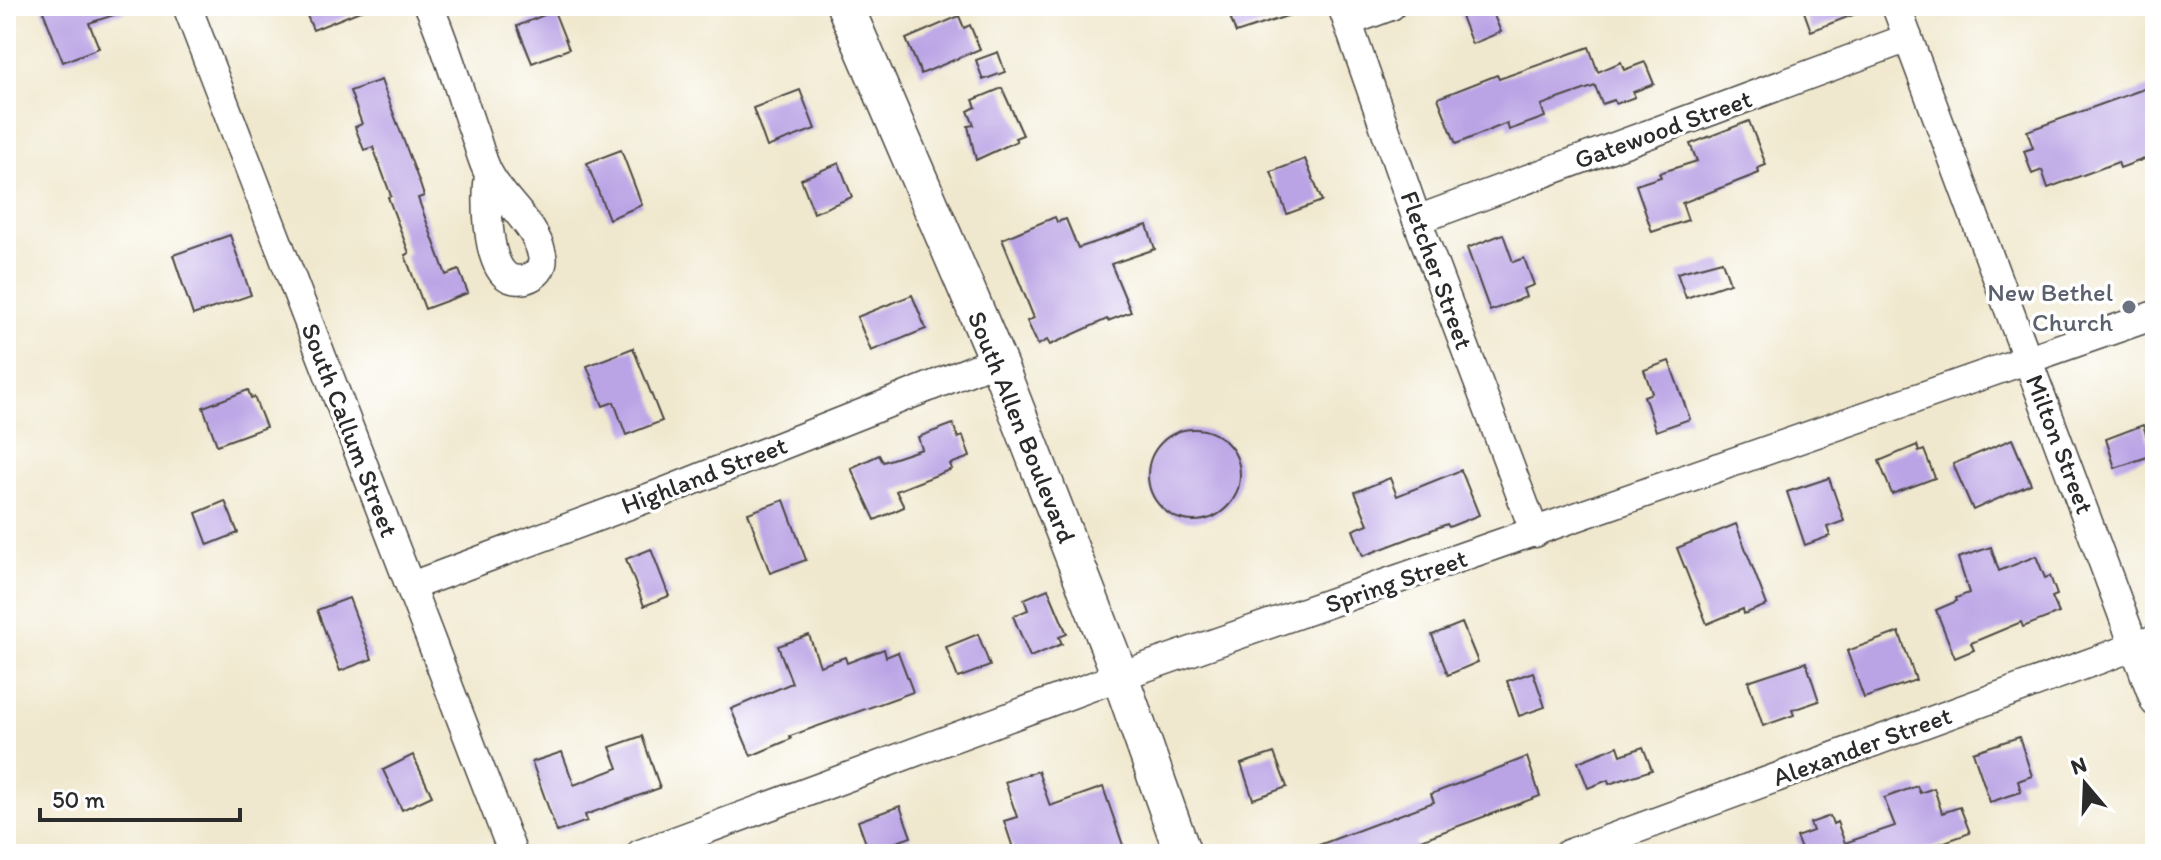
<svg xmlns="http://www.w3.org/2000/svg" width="2161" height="860" font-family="Itim,sans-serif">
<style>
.building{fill:#bba4e5}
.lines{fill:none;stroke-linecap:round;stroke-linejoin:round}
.minor-casing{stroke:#494743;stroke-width:31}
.tertiary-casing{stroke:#494743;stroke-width:39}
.minor{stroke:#fff;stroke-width:28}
.tertiary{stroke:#fff;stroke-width:36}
.worship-dot{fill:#6b7280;stroke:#fff;stroke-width:3}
.labels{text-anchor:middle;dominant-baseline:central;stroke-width:7;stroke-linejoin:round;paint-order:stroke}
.street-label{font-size:26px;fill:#2b2b2b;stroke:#fff}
.worship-label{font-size:26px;fill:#5b616d;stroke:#fff;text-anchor:end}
</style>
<rect width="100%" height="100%" fill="#fff"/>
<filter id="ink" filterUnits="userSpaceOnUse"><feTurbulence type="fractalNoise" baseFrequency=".0125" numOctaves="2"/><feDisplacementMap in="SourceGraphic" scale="16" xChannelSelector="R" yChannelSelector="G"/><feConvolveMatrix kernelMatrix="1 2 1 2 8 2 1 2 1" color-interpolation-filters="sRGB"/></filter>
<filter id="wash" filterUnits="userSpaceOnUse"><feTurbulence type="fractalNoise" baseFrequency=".006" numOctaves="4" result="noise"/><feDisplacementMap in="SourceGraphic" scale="32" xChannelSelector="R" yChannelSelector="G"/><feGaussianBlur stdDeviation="1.8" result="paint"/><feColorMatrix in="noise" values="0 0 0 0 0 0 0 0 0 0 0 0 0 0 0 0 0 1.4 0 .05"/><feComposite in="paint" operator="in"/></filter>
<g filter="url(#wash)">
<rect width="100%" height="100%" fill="#f0e8ce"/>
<g id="blocks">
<g class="building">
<path d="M 41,6 L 128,6 L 129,10 L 89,23 L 99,48 L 63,62 Z"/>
<path d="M 303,6 L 370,6 L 370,7 L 313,30 Z"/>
<path d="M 1226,6 L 1304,6 L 1305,10 L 1236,33 Z"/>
<path d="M 1457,6 L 1490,6 L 1501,32 L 1472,44 Z"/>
<path d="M 1802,6 L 1871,6 L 1871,8 L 1811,31 Z"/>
<path d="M 554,11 L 569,49 L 532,63 L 517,26 Z"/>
<path d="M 959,16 L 964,28 L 970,25 L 980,49 L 921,74 L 906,39 Z"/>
<path d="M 1589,47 L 1598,72 L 1621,62 L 1624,70 L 1645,62 L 1654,84 L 1633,92 L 1635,97 L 1616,104 L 1614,100 L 1602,104 L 1595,86 L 1541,105 L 1545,117 L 1509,130 L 1507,123 L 1456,144 L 1438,98 L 1497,75 L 1499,79 Z"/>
<path d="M 998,52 L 1005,72 L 983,80 L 976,60 Z"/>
<path d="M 381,80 L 420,184 L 424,196 L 418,198 L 446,275 L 459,270 L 468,293 L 425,309 L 405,255 L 409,253 L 388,197 L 391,196 L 373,147 L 364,150 L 355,127 L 362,124 L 350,91 Z"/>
<path d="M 2155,85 L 2155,155 L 2120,168 L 2118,162 L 2048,188 L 2042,170 L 2032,174 L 2024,151 L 2033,148 L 2027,131 Z"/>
<path d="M 1002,88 L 1023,135 L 1015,138 L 1017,141 L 976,160 L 968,126 L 974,125 L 968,111 L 976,107 L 973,100 Z"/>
<path d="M 800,90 L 815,129 L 767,147 L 753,108 Z"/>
<path d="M 1749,121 L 1766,165 L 1758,168 L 1759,173 L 1682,203 L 1688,220 L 1652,232 L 1636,185 L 1661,177 L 1659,173 L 1697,161 L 1690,144 Z"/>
<path d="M 621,150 L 642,205 L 609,219 L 587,163 Z"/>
<path d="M 1305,159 L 1322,201 L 1287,214 L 1271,172 Z"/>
<path d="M 839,163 L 852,197 L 814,213 L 801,179 Z"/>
<path d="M 1055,217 L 1057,222 L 1066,219 L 1078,248 L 1147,225 L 1155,249 L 1111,264 L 1131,312 L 1108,321 L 1107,319 L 1050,345 L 1047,340 L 1038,345 L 1027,321 L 1034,318 L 1002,239 Z"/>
<path d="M 1503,234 L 1513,262 L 1524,258 L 1534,285 L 1523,289 L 1526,297 L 1490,311 L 1467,248 Z"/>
<path d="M 230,235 L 251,295 L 193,315 L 173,255 Z"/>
<path d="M 1722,261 L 1730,283 L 1686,298 L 1677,273 Z"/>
<path d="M 912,295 L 926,329 L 871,351 L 857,317 Z"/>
<path d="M 633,348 L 662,421 L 626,435 L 614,402 L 603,406 L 587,366 Z"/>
<path d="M 1669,361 L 1690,419 L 1656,431 L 1644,396 L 1652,393 L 1644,370 Z"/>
<path d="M 248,390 L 251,398 L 254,397 L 266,427 L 217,445 L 203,407 Z"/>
<path d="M 953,424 L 958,438 L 963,436 L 970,457 L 950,464 L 952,469 L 896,491 L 904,507 L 875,520 L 851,468 L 879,455 L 883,462 L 922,449 L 918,437 Z"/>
<path d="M 2143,425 L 2153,455 L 2115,468 L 2106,439 Z"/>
<circle cx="1194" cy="475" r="46"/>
<path d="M 2012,439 L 2031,484 L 1973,510 L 1953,464 Z"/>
<path d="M 1917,445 L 1919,452 L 1924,450 L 1935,478 L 1892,494 L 1879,461 Z"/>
<path d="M 1461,470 L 1479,515 L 1449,527 L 1447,524 L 1363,556 L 1353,530 L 1368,524 L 1355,492 L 1390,478 L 1397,496 Z"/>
<path d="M 1829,478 L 1844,521 L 1827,527 L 1830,536 L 1805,545 L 1787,492 Z"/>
<path d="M 784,500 L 806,560 L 770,573 L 748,513 Z"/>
<path d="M 225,501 L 238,533 L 208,545 L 196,513 Z"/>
<path d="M 1736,524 L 1767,605 L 1744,614 L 1743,609 L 1707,624 L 1677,548 Z"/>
<path d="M 1991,547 L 1999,571 L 2036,556 L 2045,578 L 2050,576 L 2057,595 L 2052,597 L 2059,613 L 2023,627 L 2021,622 L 1971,643 L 1974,650 L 1955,658 L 1936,610 L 1957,601 L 1956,598 L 1969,593 L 1958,558 Z"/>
<path d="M 651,549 L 669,596 L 644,606 L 626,559 Z"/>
<path d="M 1048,589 L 1067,634 L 1059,637 L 1062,644 L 1030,657 L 1013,616 L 1028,610 L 1024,599 Z"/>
<path d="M 349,598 L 372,659 L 340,671 L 317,610 Z"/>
<path d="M 1462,623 L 1478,662 L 1448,675 L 1432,635 Z"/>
<path d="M 1899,632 L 1916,680 L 1864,698 L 1847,651 Z"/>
<path d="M 978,634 L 990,666 L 958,678 L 946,647 Z"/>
<path d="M 809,635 L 820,666 L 845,657 L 847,663 L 884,649 L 886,657 L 898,652 L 913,692 L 790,736 L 791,739 L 751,756 L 731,709 L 792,683 L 778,646 Z"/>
<path d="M 1806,662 L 1819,701 L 1792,710 L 1794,715 L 1763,726 L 1748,681 Z"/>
<path d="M 1533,672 L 1545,707 L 1519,716 L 1507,681 Z"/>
<path d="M 642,736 L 660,788 L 585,815 L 587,821 L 557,832 L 532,762 L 562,752 L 574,785 L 618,768 L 610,747 Z"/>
<path d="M 2019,737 L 2032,776 L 2018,781 L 2021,792 L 1990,802 L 1973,752 Z"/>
<path d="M 1618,746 L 1621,755 L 1643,747 L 1652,770 L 1609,784 L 1608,780 L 1588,788 L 1578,762 Z"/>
<path d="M 1274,753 L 1287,787 L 1253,799 L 1241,764 Z"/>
<path d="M 413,755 L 432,796 L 402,810 L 383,770 Z"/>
<path d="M 1527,757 L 1540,796 L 1415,842 L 1419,854 L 1303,854 L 1303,851 L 1434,802 L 1431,794 Z"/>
<path d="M 1038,771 L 1050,806 L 1103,787 L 1126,854 L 1015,854 L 1004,821 L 1017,817 L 1005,782 Z"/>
<path d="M 1917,786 L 1920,793 L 1934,788 L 1942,813 L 1960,807 L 1970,833 L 1911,854 L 1803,854 L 1796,837 L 1813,831 L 1810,823 L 1830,816 L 1833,824 L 1837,822 L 1845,843 L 1895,826 L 1884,798 Z"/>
<path d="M 900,806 L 911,837 L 869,852 L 858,821 Z"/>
</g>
</g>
</g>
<g filter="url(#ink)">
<use href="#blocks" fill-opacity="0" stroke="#494743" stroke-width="2"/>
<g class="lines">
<g class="minor-casing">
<g id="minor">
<path d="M 187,6 L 513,854"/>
<path d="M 429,6 C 446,45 458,87 472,127 C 478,142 481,160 489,174 C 503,201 536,224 542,255 C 547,275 519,287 505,275 C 486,258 486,197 489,174"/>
<path d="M 1342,6 L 1417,220 L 1535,533"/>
<path d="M 1896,6 L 2155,702"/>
<path d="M 1348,22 L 1391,6"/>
<path d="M 1417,220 L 1908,38"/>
<path d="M 411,586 L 664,492 L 997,360"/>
<path d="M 640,854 L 1120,676 L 2155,315"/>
<path d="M 1568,854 L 2155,639"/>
</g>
</g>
<g class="tertiary-casing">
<path id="tertiary" d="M 845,6 L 997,360 L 1120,676 L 1183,854"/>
</g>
<use href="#minor" class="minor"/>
<use href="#tertiary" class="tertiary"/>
</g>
</g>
<circle class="worship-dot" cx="2129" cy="307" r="8"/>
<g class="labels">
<g class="street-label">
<text transform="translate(1663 129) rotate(-20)">Gatewood Street</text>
<text transform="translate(1437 270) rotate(70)">Fletcher Street</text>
<text transform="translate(1022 427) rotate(68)">South Allen Boulevard</text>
<text transform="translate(350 430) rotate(69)">South Callum Street</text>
<text transform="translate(2060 444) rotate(69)">Milton Street</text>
<text transform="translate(704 475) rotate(-21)">Highland Street</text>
<text transform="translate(1396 581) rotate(-19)">Spring Street</text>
<text transform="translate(1862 746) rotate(-20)">Alexander Street</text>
</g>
<g class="worship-label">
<text x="2113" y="292">New Bethel<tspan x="2113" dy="30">Church</tspan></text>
</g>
</g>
<rect width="2161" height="860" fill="none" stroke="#fff" stroke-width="32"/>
<g transform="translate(2085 784) rotate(341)" stroke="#ffffff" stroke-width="6" paint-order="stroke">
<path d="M0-6L14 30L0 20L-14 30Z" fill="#2b2b2b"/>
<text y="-12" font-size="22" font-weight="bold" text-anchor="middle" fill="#2b2b2b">N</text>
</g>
<path d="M40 808v12h200v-12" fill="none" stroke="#2b2b2b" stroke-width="4"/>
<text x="52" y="808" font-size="24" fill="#2b2b2b" stroke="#ffffff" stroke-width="6" paint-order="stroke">50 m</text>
</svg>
